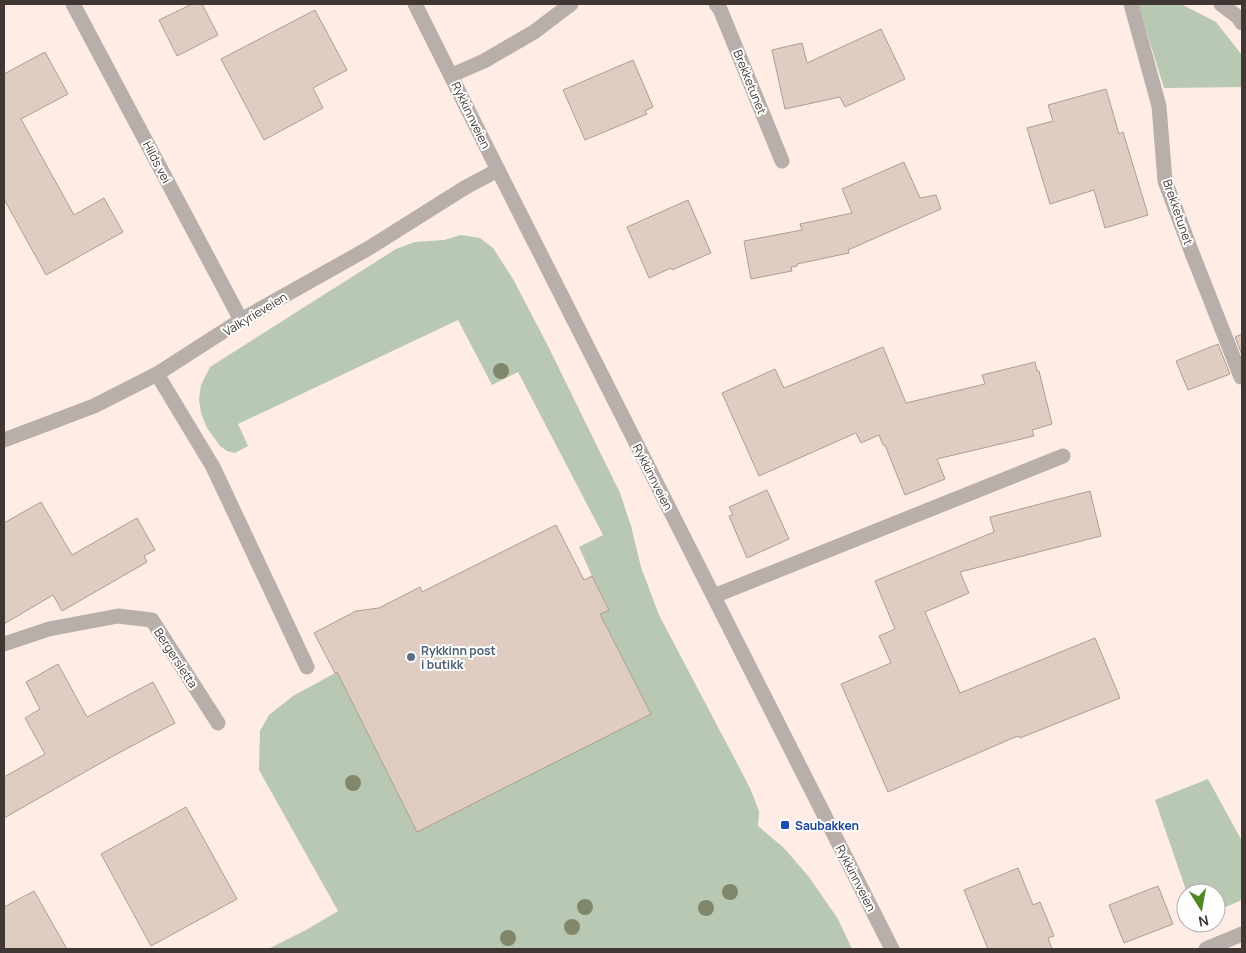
<svg xmlns="http://www.w3.org/2000/svg" width="1246" height="953" font-family="Manrope,sans-serif">
<style>
.green{fill:#b9c8b2}
.building{fill:#dfcdc1;stroke:#ae9d91}
.lines{fill:none;stroke-linecap:round;stroke-linejoin:round}
.minor{stroke:#b8afab;stroke-width:15}
.tree{fill:#80876a}
.service-dot{fill:#5c6f8a;stroke:#fefefe;stroke-width:2}
.transit-dot{fill:#1a4fb4;stroke:#fefefe;stroke-width:2}
.labels{text-anchor:middle;dominant-baseline:central;stroke-width:4;stroke-linejoin:round;paint-order:stroke}
.street-label{font-size:12px;fill:#403734;stroke:#fefefe}
.service-label{font-size:12px;font-weight:bold;fill:#4e5e75;stroke:#fefefe;text-anchor:start}
.transit-label{font-size:12px;font-weight:bold;fill:#164399;stroke:#fefefe;text-anchor:start}
</style>
<rect width="100%" height="100%" fill="#feece5"/>
<g class="green">
<path d="M 1138,4 L 1181,4 L 1216,22 L 1242,55 L 1242,87 L 1164,88 Z"/>
<path d="M 461,235 L 480,238 L 493,248 L 513,279 L 547,344 L 620,493 L 631,526 L 641,567 L 659,615 L 750,788 L 759,811 L 758,826 L 784,848 L 809,877 L 838,919 L 852,949 L 268,949 L 306,930 L 338,911 L 259,770 L 260,731 L 269,715 L 293,696 L 337,672 L 651,714 L 600,614 L 609,609 L 592,576 L 579,547 L 603,535 L 518,372 L 492,385 L 458,320 L 238,424 L 248,446 L 235,453 L 227,451 L 220,446 L 207,428 L 201,413 L 199,400 L 201,385 L 210,367 L 396,249 L 415,242 L 444,240 Z"/>
<path d="M 1208,779 L 1242,841 L 1242,900 L 1216,911 L 1216,893 L 1187,893 L 1155,800 Z"/>
</g>
<g class="building">
<path d="M 192,4 L 202,4 L 218,35 L 177,56 L 159,20 Z"/>
<path d="M 315,10 L 347,70 L 313,88 L 323,108 L 264,140 L 221,59 Z"/>
<path d="M 881,29 L 905,79 L 845,107 L 840,97 L 785,109 L 772,50 L 802,43 L 807,63 Z"/>
<path d="M 45,52 L 68,94 L 21,119 L 74,215 L 104,198 L 123,232 L 46,275 L 4,199 L 4,74 Z"/>
<path d="M 633,60 L 653,107 L 645,111 L 647,114 L 585,140 L 563,90 Z"/>
<path d="M 1106,89 L 1119,134 L 1123,132 L 1148,215 L 1105,228 L 1094,190 L 1050,204 L 1027,128 L 1053,121 L 1048,105 Z"/>
<path d="M 904,162 L 920,198 L 936,195 L 941,209 L 848,250 L 849,253 L 797,264 L 797,266 L 791,267 L 792,271 L 751,279 L 744,241 L 802,230 L 800,224 L 852,213 L 842,189 Z"/>
<path d="M 688,200 L 711,253 L 672,270 L 671,268 L 649,278 L 627,227 Z"/>
<path d="M 1242,334 L 1242,355 L 1235,337 Z"/>
<path d="M 1218,344 L 1230,374 L 1188,390 L 1176,361 Z"/>
<path d="M 883,347 L 906,403 L 985,384 L 982,375 L 1035,362 L 1037,371 L 1039,371 L 1052,424 L 1032,430 L 1034,436 L 937,459 L 945,479 L 905,495 L 885,445 L 883,445 L 879,435 L 861,443 L 856,433 L 759,476 L 722,393 L 775,369 L 784,388 Z"/>
<path d="M 767,490 L 789,539 L 747,558 L 729,516 L 733,515 L 729,507 Z"/>
<path d="M 1090,491 L 1101,536 L 960,572 L 969,593 L 925,612 L 960,693 L 1095,638 L 1120,698 L 1020,738 L 1019,736 L 1013,738 L 888,792 L 841,684 L 891,663 L 879,636 L 895,629 L 875,581 L 994,532 L 990,517 Z"/>
<path d="M 41,502 L 72,555 L 137,518 L 155,550 L 144,556 L 147,562 L 62,611 L 53,595 L 4,624 L 4,523 Z"/>
<path d="M 556,525 L 584,580 L 592,576 L 609,610 L 600,614 L 651,714 L 417,832 L 337,672 L 335,673 L 314,633 L 356,611 L 379,608 L 420,587 L 422,592 Z"/>
<path d="M 58,664 L 87,717 L 153,682 L 175,723 L 113,756 L 4,818 L 4,777 L 45,754 L 25,718 L 40,709 L 26,682 Z"/>
<path d="M 186,807 L 237,899 L 151,946 L 101,854 Z"/>
<path d="M 1018,868 L 1033,905 L 1040,902 L 1054,936 L 1048,938 L 1052,949 L 988,949 L 964,890 Z"/>
<path d="M 1158,886 L 1173,924 L 1124,943 L 1109,905 Z"/>
<path d="M 34,891 L 67,949 L 4,949 L 4,907 Z"/>
</g>
<g class="lines">
<g class="minor">
<path d="M 73,4 L 241,320"/>
<path d="M 415,4 L 498,170 L 892,949"/>
<path d="M 716,4 L 720,9 L 782,161"/>
<path d="M 1131,4 L 1159,106 L 1165,181 L 1192,253 L 1241,377 L 1242,377"/>
<path d="M 1221,4 L 1238,17 L 1242,23"/>
<path d="M 452,75 L 484,61 L 534,32 L 571,4"/>
<path d="M 157,374 L 213,467 L 307,667"/>
<path d="M 4,440 L 94,406 L 157,374 L 241,320 L 369,248 L 466,187 L 498,170"/>
<path d="M 714,596 L 1063,456"/>
<path d="M 4,644 L 49,629 L 118,616 L 152,620 L 218,723"/>
<path d="M 1206,949 L 1242,934"/>
</g>
</g>
<g class="tree">
<circle cx="501" cy="371" r="8"/>
<circle cx="353" cy="783" r="8"/>
<circle cx="730" cy="892" r="8"/>
<circle cx="585" cy="907" r="8"/>
<circle cx="706" cy="908" r="8"/>
<circle cx="572" cy="927" r="8"/>
<circle cx="508" cy="938" r="8"/>
</g>
<circle class="service-dot" cx="411" cy="657" r="5"/>
<rect class="transit-dot" x="780" y="820" width="10" height="10" rx="2.5"/>
<g class="labels">
<g class="street-label">
<text transform="translate(750 82) rotate(68)">Brekketunet</text>
<text transform="translate(471 115) rotate(64)">Rykkinnveien</text>
<text transform="translate(157 162) rotate(62)">Hilds vei</text>
<text transform="translate(1178 212) rotate(71)">Brekketunet</text>
<text transform="translate(255 314) rotate(-31)">Valkyrieveien</text>
<text transform="translate(653 477) rotate(63)">Rykkinnveien</text>
<text transform="translate(176 658) rotate(57)">Bergersletta</text>
<text transform="translate(856 878) rotate(63)">Rykkinnveien</text>
</g>
<g class="service-label">
<text x="421" y="650">Rykkinn post<tspan x="421" dy="14">i butikk</tspan></text>
</g>
<g class="transit-label">
<text x="795" y="825">Saubakken</text>
</g>
</g>
<rect width="1246" height="953" fill="none" stroke="#403734" stroke-width="10"/>
<g transform="translate(1201 908) rotate(169)"><circle r="24" fill="#fefefe" stroke="#b2aead"/>
<path d="M0-4L9 19L0 12L-9 19Z" fill="#4e8825"/>
<text y="-8" font-size="14" font-weight="bold" text-anchor="middle" fill="#403734">N</text>
</g>
</svg>
